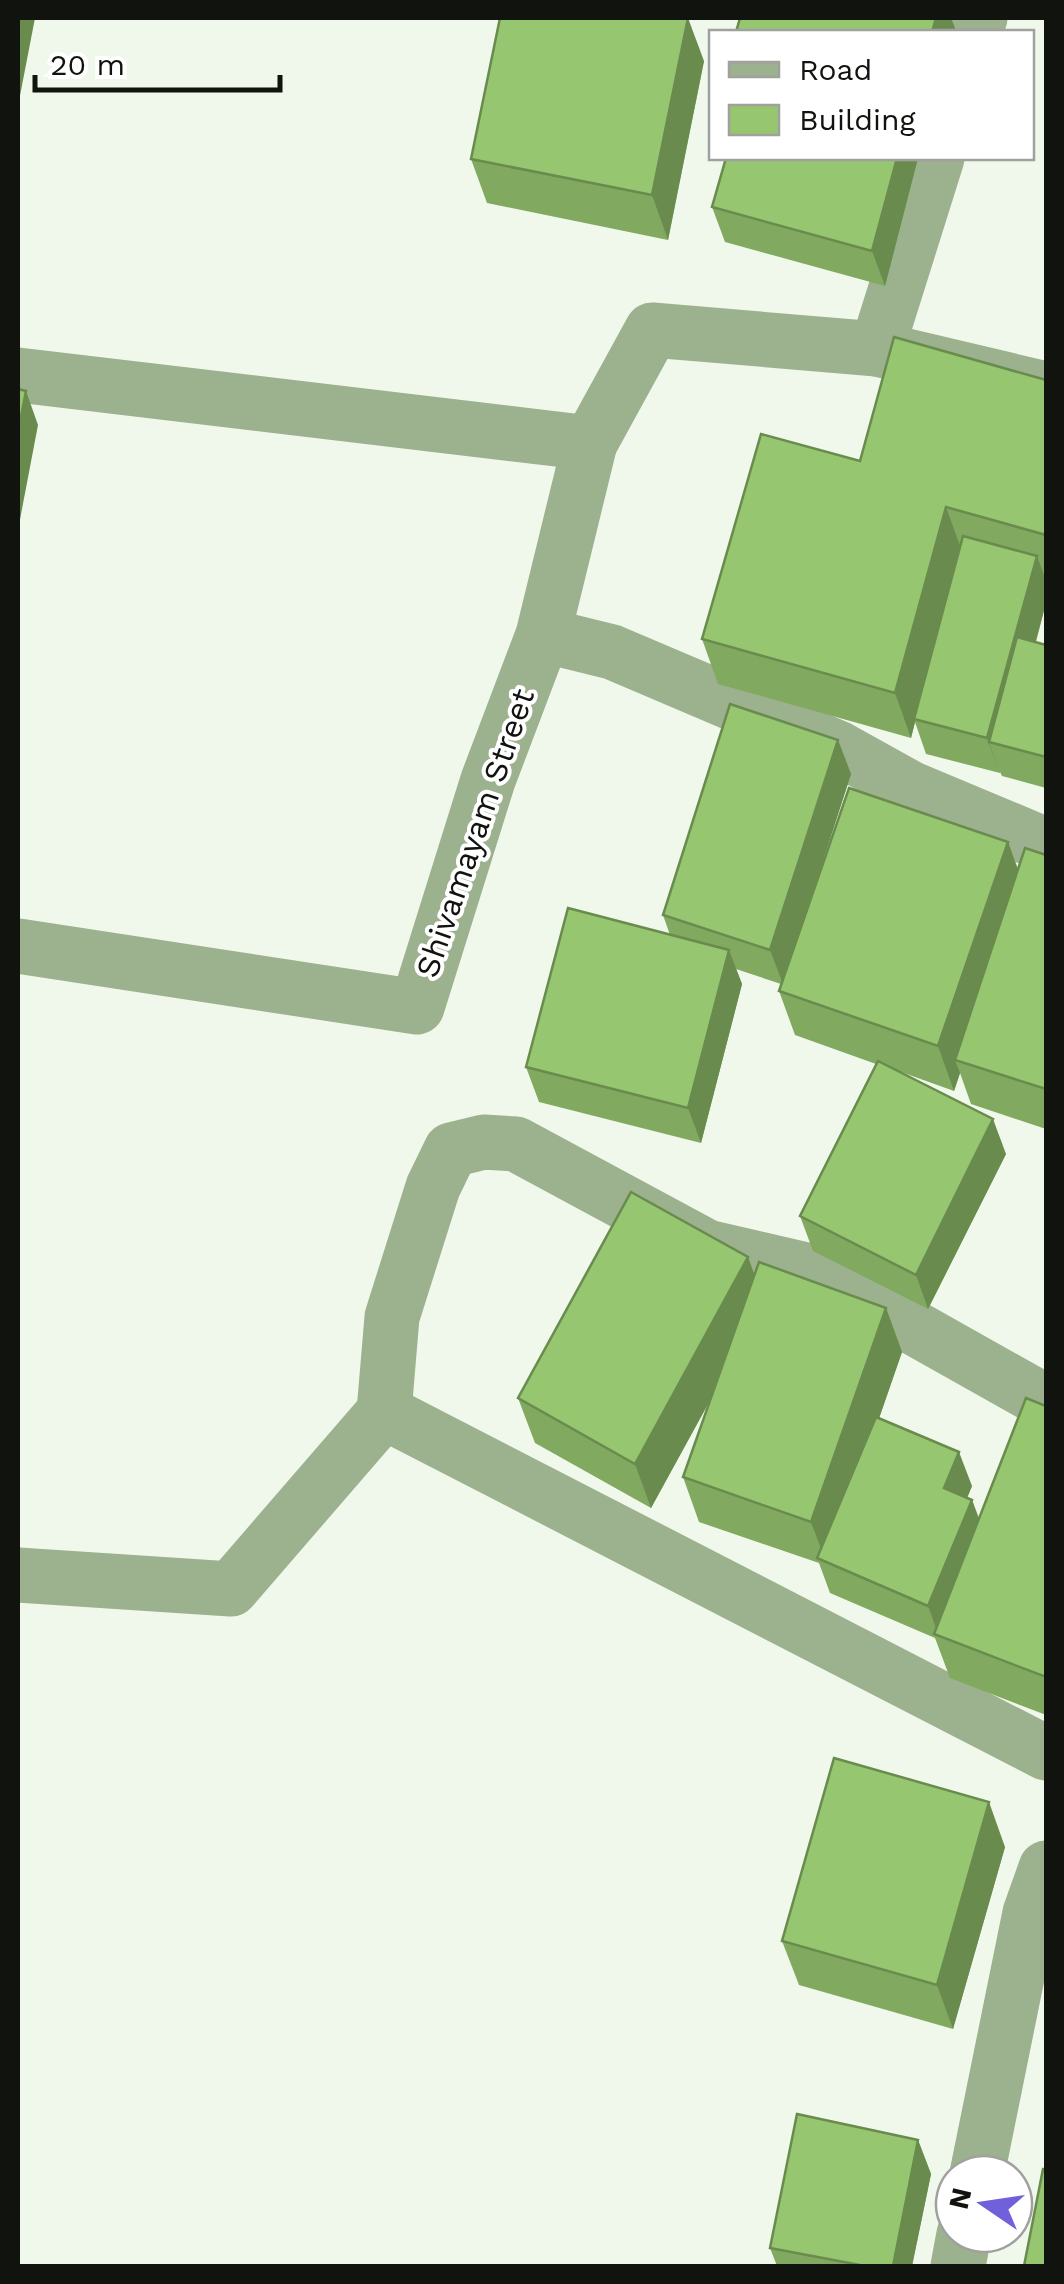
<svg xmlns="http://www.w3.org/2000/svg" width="1064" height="2284" font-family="'Work Sans',sans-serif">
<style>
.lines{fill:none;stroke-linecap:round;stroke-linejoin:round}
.minor{stroke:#9cb18d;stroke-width:55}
.wall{fill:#81aa60}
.shaded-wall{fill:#698b4e}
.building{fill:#96c670;stroke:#698b4e;stroke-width:2.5}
.labels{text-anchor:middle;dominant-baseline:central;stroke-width:8;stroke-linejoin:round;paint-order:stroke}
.street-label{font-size:32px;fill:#11130f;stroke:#fff}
</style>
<rect width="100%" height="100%" fill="#f0f8eb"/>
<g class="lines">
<g class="minor">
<path d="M 975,32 L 980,18"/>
<path d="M 877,349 L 937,158"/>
<path d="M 18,375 L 590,443 L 652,330 L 877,349 L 1046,389"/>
<path d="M 543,635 L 612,652 L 838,748 L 910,788 L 1046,845"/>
<path d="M 18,946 L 417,1007 L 488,780 L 543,635 L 590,443"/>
<path d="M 384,1412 L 392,1317 L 433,1187 L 451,1150 L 484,1142 L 516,1144 L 707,1247 L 815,1272 L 1046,1402"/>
<path d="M 18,1575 L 231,1589 L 384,1412 L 1046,1753"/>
<path d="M 977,2174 L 1030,1913 L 1046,1868"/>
<path d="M 958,2266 L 964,2234"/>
</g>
</g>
<g class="wall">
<path d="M 704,61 L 668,240 L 487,203 L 471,159 Z"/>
<path d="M 918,158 L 885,286 L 725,242 L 712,207 Z"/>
<path d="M 1046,380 L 1046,575 L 1044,574 L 1046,581 L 1046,603 L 1036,642 L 1046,645 L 1046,788 L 1002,776 L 1000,772 L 1000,773 L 926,754 L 915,722 L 911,738 L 718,684 L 702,639 L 860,461 Z"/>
<path d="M 838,740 L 851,774 L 813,892 L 1008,842 L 1018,869 L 1046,855 L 1046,1129 L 971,1104 L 960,1073 L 954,1091 L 901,1072 L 1006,1154 L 928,1309 L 813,1251 L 800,1216 L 876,1064 L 795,1035 L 779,991 L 781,984 L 736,969 L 742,984 L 701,1143 L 539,1102 L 526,1067 L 670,935 L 663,915 Z"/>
<path d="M 748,1257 L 754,1275 L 886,1308 L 902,1352 L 879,1418 L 972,1486 L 967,1498 L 972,1500 L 979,1518 L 1046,1406 L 1046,1715 L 950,1678 L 935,1638 L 830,1593 L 819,1563 L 699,1522 L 683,1477 L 711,1399 L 651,1508 L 535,1443 L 518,1398 Z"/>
<path d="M 1005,1847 L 953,2029 L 799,1985 L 782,1941 Z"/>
<path d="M 918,2140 L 931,2174 L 912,2266 L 777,2266 L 770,2248 Z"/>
</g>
<g class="shaded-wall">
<path d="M 18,18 L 35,18 L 18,106 Z"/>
<path d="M 688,18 L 704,61 L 668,240 L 652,195 Z"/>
<path d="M 936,18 L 951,18 L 955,28 L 954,32 L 932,32 Z"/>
<path d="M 897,158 L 918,158 L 885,286 L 872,251 Z"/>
<path d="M 26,391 L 38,425 L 18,530 L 18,432 Z"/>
<path d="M 946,507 L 962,551 L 914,719 L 915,722 L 911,738 L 895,693 Z"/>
<path d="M 1037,556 L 1046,581 L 1046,603 L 1007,746 L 989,742 L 1000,773 L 987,738 Z"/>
<path d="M 838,740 L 851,774 L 783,984 L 770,950 Z"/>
<path d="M 1008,842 L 1024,887 L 955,1060 L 960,1073 L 954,1091 L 938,1046 Z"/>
<path d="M 729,950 L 742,984 L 701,1143 L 688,1108 Z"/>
<path d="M 993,1119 L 1006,1154 L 928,1309 L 916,1275 Z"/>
<path d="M 748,1257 L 764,1301 L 651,1508 L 635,1464 Z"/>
<path d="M 886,1308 L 902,1352 L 829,1563 L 826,1562 L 811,1522 Z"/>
<path d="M 959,1452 L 972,1486 L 957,1522 L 944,1488 Z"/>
<path d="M 972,1500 L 984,1534 L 939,1636 L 928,1606 Z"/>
<path d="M 989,1802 L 1005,1847 L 953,2029 L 937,1985 Z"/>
<path d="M 918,2140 L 931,2174 L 912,2266 L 893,2266 Z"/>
</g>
<g class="building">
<path d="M 500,18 L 688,18 L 652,195 L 471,159 Z"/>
<path d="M 740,18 L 936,18 L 932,32 L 736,32 Z"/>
<path d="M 726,158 L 897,158 L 872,251 L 712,207 Z"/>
<path d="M 894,337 L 1046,380 L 1046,535 L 946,507 L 895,693 L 702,639 L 761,434 L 860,461 Z"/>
<path d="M 18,389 L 26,391 L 18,432 Z"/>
<path d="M 963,536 L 1037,556 L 987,738 L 914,719 Z"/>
<path d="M 1017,637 L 1046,645 L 1046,757 L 989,742 Z"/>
<path d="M 730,704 L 838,740 L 770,950 L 663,915 Z"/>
<path d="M 849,788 L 1008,842 L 938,1046 L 779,991 Z"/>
<path d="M 1025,848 L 1046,855 L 1046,1089 L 955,1060 Z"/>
<path d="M 568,908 L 729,950 L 688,1108 L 526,1067 Z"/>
<path d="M 878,1061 L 993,1119 L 916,1275 L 800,1216 Z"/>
<path d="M 631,1192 L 748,1257 L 635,1464 L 518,1398 Z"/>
<path d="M 759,1262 L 886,1308 L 811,1522 L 683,1477 Z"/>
<path d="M 1026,1398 L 1046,1406 L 1046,1677 L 934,1634 Z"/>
<path d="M 876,1417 L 959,1452 L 944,1488 L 972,1500 L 928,1606 L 817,1558 Z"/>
<path d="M 834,1758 L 989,1802 L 937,1985 L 782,1941 Z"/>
<path d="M 797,2114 L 918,2140 L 893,2266 L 865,2266 L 770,2248 Z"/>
<path d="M 1043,2169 L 1046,2169 L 1046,2266 L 1024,2266 Z"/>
</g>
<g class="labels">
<g class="street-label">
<text transform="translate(475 833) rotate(-71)">Shivamayam Street</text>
</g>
</g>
<rect width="1064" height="2284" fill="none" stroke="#11130f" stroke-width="40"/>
<rect x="709" y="30" width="325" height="130" fill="#ffffff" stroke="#a0a19f" stroke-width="2.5"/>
<rect x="729" y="62" width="50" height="15" fill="#9cb18d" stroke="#a0a19f" stroke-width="2.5"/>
<text x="799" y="80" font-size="30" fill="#11130f">Road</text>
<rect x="729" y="105" width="50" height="30" fill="#96c670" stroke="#a0a19f" stroke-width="2.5"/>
<text x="799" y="130" font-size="30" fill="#11130f">Building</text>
<g transform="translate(984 2204) rotate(283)"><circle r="48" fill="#ffffff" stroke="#a0a19f" stroke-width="2.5"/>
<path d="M0-8L18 38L0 25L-18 38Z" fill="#7060da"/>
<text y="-15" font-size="28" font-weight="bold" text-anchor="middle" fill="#11130f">N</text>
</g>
<path d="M35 75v15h245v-15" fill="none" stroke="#11130f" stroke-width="5"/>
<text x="50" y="75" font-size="30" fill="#11130f" stroke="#ffffff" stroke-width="8" paint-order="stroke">20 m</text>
</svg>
